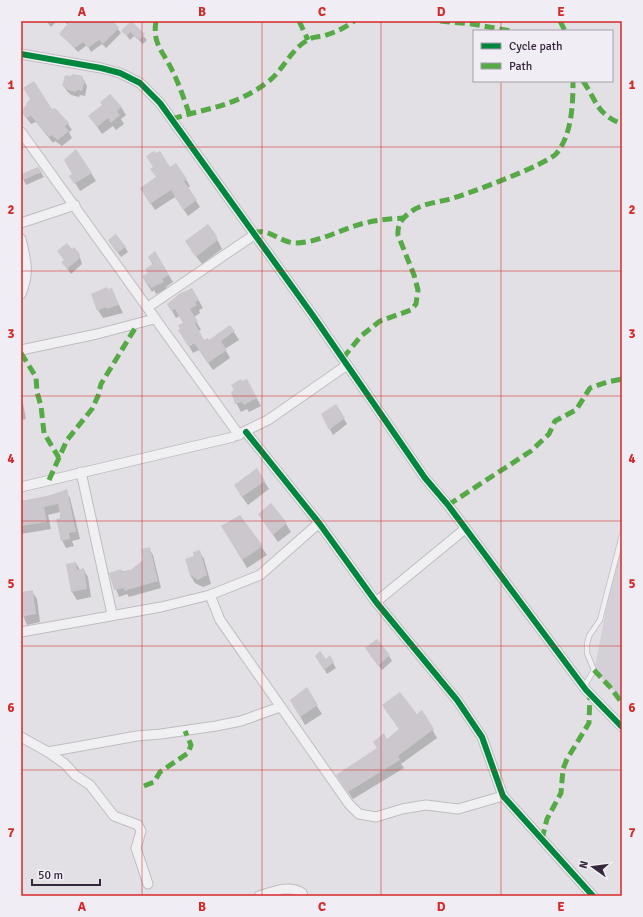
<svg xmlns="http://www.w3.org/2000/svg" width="643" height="917" font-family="Signika,sans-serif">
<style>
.built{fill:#d5d0d8}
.shadow{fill:#0003}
.building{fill:#cbc7cc}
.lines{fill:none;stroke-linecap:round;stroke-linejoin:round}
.lane-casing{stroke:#bfbdc1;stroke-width:6}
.street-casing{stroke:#bfbdc1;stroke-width:11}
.lane{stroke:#f0eff1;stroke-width:4.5}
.street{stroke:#f0eff1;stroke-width:9}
.quiet{stroke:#55aa46;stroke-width:5;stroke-dasharray:10 5;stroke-linecap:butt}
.cycleway-casing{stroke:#f1edf4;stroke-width:8}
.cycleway{stroke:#00873e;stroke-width:6}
.grid{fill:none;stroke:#d62828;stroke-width:1;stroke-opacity:0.55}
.neatline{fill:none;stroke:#d62828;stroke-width:1.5}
.grid-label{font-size:13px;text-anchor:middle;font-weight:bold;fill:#d62828}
</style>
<rect width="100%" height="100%" fill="#e2e0e4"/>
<path class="built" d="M 622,530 L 622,699 L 594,670 Z"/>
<g class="shadow">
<path d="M 46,21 L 57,21 L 51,27 Z"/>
<path d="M 64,21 L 111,21 L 121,33 L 106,48 L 102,44 L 91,52 L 87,45 L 78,52 L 61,34 L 68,25 Z"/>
<path d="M 131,22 L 147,40 L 143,44 L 134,36 L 130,40 L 123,31 Z"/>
<path d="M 72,77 L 82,77 L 87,86 L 85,96 L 80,95 L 79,97 L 71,95 L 67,91 L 64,86 Z"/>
<path d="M 31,99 L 52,111 L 68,124 L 72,130 L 69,132 L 72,138 L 62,146 L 55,141 L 53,143 L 36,122 L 31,124 L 21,111 L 28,105 L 27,103 Z"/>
<path d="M 121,107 L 126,115 L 121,119 L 124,124 L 116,130 L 113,126 L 102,134 L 90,116 Z"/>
<path d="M 176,164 L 190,186 L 188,188 L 200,207 L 188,216 L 175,197 L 155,210 L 145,195 Z"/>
<path d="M 38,168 L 44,177 L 26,185 L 21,175 Z"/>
<path d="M 91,173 L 96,181 L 80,191 L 71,176 Z"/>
<path d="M 216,237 L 222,249 L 202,264 L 191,250 Z"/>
<path d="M 112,245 L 125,247 L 128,252 L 121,257 Z"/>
<path d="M 72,251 L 79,254 L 82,264 L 71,274 L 63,262 Z"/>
<path d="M 155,252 L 173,282 L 166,287 L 167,289 L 156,294 L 154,290 L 152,292 L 143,277 L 149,273 L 153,265 L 149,258 Z"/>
<path d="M 111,289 L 123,313 L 103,318 L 98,310 L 108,290 Z"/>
<path d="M 192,289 L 203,308 L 199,310 L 200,313 L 194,317 L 201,330 L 198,331 L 204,342 L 209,341 L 230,326 L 239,340 L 225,349 L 230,358 L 213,370 L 199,350 L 193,353 L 189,346 L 199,341 L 180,316 L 176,318 L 168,304 Z"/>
<path d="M 251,388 L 261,406 L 249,412 L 247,409 L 241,412 L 233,397 Z"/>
<path d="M 21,393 L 26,419 L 21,420 Z"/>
<path d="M 336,405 L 347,424 L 333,435 L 322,415 Z"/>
<path d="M 264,481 L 269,489 L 248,505 L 240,494 Z"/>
<path d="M 66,491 L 70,498 L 80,539 L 72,541 L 74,546 L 66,548 L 62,540 L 60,512 L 48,515 L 51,529 L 21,534 L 21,498 L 24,502 L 51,496 Z"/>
<path d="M 259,515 L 286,524 L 291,532 L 278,542 Z"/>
<path d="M 240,516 L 267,555 L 247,568 L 223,527 Z"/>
<path d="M 149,548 L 153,555 L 161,588 L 129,597 L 127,594 L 119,597 L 110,573 L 131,570 L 144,560 Z"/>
<path d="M 199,551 L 204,559 L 211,584 L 203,587 L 195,583 L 190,575 L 195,557 Z"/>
<path d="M 76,563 L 80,570 L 83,569 L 88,577 L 91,597 L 77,600 L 72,592 Z"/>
<path d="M 32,591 L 37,599 L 40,622 L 27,625 L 21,611 L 21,593 Z"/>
<path d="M 369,653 L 389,656 L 392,661 L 382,670 Z"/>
<path d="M 317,656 L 326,660 L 330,657 L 336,668 L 327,674 Z"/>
<path d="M 306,689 L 322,714 L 305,725 L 291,701 Z"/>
<path d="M 383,706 L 417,715 L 422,711 L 437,738 L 401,764 L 404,768 L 353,799 L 342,783 L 400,730 Z"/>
</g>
<g class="building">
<path d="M 70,21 L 113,21 L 119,28 L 103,44 L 99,40 L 88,48 L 83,42 L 75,48 L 59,34 Z"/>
<path d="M 131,21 L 145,34 L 139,40 L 130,32 L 127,36 L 121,31 Z"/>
<path d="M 72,74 L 83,76 L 82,79 L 85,80 L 82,91 L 77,90 L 76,92 L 67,90 L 67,88 L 62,86 L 65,75 L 71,76 Z"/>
<path d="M 34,81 L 52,109 L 55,108 L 69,123 L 65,126 L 69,131 L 58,140 L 51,135 L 49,137 L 31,116 L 26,118 L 21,112 L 30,99 L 23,88 Z"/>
<path d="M 110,94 L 122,107 L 117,111 L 120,115 L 111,123 L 108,118 L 97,127 L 88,116 L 102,105 L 100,102 Z"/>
<path d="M 76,149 L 92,173 L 74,184 L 69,176 L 72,174 L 64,160 Z"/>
<path d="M 154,151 L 156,153 L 160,151 L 170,167 L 176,163 L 187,179 L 184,181 L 197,200 L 183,210 L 171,190 L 150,204 L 140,188 L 156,177 L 150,169 L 153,167 L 146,156 Z"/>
<path d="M 38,167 L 42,172 L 21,181 L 21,174 Z"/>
<path d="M 208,224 L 217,236 L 216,237 L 218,240 L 196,257 L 185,241 Z"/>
<path d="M 116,234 L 126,247 L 117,253 L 108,240 Z"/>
<path d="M 67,243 L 72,249 L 74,247 L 80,254 L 78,255 L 80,258 L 67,269 L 61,262 L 64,260 L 57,251 Z"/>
<path d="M 155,251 L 169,275 L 162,279 L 164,282 L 151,288 L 149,284 L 147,285 L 142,276 L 148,273 L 145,269 L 153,264 L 148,257 Z"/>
<path d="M 107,287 L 108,289 L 112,288 L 119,305 L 107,309 L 106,307 L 97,311 L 91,294 Z"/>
<path d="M 192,288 L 199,300 L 195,302 L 197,305 L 190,309 L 198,322 L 195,323 L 204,340 L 208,338 L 209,340 L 230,325 L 235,331 L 221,341 L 227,350 L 208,363 L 194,343 L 188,346 L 178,330 L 180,329 L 178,325 L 183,323 L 175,309 L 171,311 L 167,304 L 179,294 Z"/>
<path d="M 241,379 L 242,381 L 247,379 L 257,398 L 244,405 L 242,402 L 235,404 L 231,392 L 234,390 L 231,385 Z"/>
<path d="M 336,404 L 345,418 L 329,430 L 321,414 Z"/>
<path d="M 257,468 L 265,481 L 242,497 L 234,485 Z"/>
<path d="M 67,489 L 76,532 L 69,533 L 70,539 L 61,541 L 56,519 L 61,518 L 58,504 L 44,507 L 47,522 L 21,526 L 21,501 L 51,495 Z"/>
<path d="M 271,503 L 287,523 L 273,535 L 258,514 Z"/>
<path d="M 240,515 L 263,546 L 242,560 L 221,526 Z"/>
<path d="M 150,547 L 158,581 L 124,591 L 124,588 L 114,590 L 109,573 L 121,569 L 122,572 L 131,570 L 143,560 L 142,549 Z"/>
<path d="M 200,550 L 207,575 L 198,580 L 190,575 L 185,559 L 194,556 L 193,552 Z"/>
<path d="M 76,562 L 77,570 L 84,568 L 87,589 L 71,592 L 66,564 Z"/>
<path d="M 33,590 L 36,614 L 21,617 L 21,592 Z"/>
<path d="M 377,639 L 390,655 L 378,666 L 365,648 Z"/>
<path d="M 320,651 L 326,659 L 330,655 L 334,662 L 324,670 L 315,656 Z"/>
<path d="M 307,687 L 318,705 L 300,717 L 290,700 Z"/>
<path d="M 400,692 L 417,714 L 422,710 L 434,729 L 398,756 L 400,760 L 348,792 L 336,775 L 377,748 L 373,742 L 384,733 L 387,739 L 399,729 L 382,705 Z"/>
</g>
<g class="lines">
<g class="lane-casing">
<path id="lane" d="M 584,687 L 594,670 L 587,653 L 587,644 L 589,636 L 600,620 L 622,535"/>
</g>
<g class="street-casing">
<g id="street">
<path d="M 21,54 L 101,68 L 120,73 L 140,83 L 160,103 L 314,317 L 425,478 L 448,505 L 586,690 L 622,727"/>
<path d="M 21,132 L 239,435"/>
<path d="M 21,223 L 75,205"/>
<path d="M 21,239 C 26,260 30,273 21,294"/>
<path d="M 148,307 L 254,235"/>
<path d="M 21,350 L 97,334 L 154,319"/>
<path d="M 246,432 L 319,523 L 376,602 L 457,700 L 482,737 L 503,796 L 593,896"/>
<path d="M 81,472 L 112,614"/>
<path d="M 21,487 L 233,437 L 268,420 L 347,365"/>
<path d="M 319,523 L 260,575 L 210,595 L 220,620 L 349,804 L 359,814 L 376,817 L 402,809 L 426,805 L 458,809 L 503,796"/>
<path d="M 376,602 L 465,529"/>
<path d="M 21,632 L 161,607 L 210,595"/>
<path d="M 21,737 L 48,752 L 65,764 L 75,775 L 90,785 L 114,816 L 138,825 L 141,831 L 136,848 L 148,884"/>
<path d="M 48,752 L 137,736 L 161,734 L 216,726 L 241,721 L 280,707"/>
<path d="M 259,896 C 272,892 289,884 302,893 L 303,896"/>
</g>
</g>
<use href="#lane" class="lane"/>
<use href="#street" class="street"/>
<g class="quiet">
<path d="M 156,21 C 152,44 163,51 172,70 C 179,84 184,99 189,113"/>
<path d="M 299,21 L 308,40"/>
<path d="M 440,21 L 472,24 L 511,31"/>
<path d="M 560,21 L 565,31"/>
<path d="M 583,81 C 597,101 596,114 622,124"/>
<path d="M 172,119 C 210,107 235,107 269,81 C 283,70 290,51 306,41 C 311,37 317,37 323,36 C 334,33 345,28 354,21"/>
<path d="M 253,233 C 269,227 279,243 297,243 C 319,242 340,230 361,224 C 375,220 389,219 404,218"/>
<path d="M 21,353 L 36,377 L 37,392 L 41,406 L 44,433 L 59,458"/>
<path d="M 343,358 L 361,336 L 380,321 L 411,310 L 416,304 L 418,290 L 414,275 L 398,235 C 397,224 403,217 412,211 C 421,204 439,202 450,199 C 468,194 545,165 556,154 C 572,135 573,104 573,81"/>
<path d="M 49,480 L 67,440 L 92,409 L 98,396 L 101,384 L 137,325"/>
<path d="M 448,505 L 531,451 L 549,434 L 555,421 L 576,410 L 590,388 L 607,382 L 622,379"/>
<path d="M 594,670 L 610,687 L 622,703"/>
<path d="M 144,786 L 154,782 L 160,772 L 188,753 L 191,745 L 185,731"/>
<path d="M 542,839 L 547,819 L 561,793 L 563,769 L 567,759 L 589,723 L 590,694"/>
</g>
<g class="cycleway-casing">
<g id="cycleway">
<path d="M 21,54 L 101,68 L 120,73 L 140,83 L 160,103 L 314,317 L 425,478 L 448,505 L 586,690 L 622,727"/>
<path d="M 246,432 L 319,523 L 376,602 L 457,700 L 482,737 L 503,796 L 593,896"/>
</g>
</g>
<use href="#cycleway" class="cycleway"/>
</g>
<path class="grid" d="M 142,21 L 142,896M 262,21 L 262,896M 381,21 L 381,896M 501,21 L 501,31M 501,81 L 501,896M 21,147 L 622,147M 21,271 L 622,271M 21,396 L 622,396M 21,521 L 622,521M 21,646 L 622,646M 21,770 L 622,770"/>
<rect width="643" height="917" fill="none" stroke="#f1edf4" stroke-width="44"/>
<rect x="473" y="30" width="140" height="52" fill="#f1edf4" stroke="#a69eaa"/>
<rect x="481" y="43" width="20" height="6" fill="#00873e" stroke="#a69eaa"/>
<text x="509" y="50" font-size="12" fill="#36283c">Cycle path</text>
<rect x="481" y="63" width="20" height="6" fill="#55aa46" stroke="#a69eaa"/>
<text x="509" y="70" font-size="12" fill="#36283c">Path</text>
<g transform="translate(593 867) rotate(284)" stroke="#f1edf4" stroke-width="3" paint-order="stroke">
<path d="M0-3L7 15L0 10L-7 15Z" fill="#36283c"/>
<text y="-6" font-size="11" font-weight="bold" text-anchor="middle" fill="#36283c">N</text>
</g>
<path d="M32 879v6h68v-6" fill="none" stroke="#36283c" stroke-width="2"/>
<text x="38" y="879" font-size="12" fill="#36283c" stroke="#f1edf4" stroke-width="3" paint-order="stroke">50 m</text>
<rect x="22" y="22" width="599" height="873" class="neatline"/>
<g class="grid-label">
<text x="82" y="16">A</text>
<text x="202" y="16">B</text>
<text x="322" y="16">C</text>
<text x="441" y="16">D</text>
<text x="561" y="16">E</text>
<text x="11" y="89">1</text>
<text x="632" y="89">1</text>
<text x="11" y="214">2</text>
<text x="632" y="214">2</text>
<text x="11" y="338">3</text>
<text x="632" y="338">3</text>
<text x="11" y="463">4</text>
<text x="632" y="463">4</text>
<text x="11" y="588">5</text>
<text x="632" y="588">5</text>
<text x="11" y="712">6</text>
<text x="632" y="712">6</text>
<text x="11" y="837">7</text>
<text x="632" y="837">7</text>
<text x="82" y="911">A</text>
<text x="202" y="911">B</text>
<text x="322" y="911">C</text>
<text x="441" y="911">D</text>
<text x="561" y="911">E</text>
</g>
</svg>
